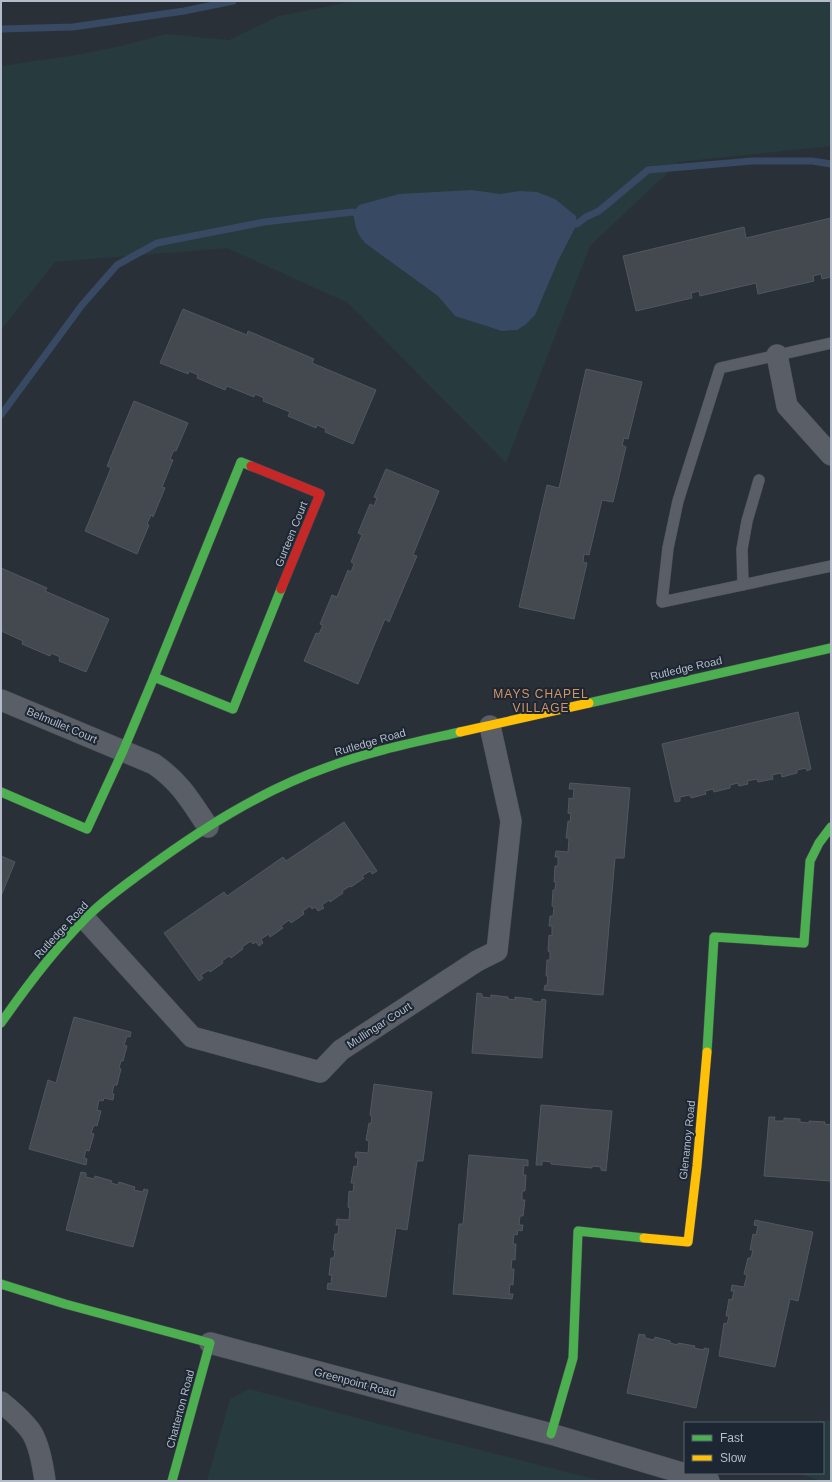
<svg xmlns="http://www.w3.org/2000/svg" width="832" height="1482" font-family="Helvetica,sans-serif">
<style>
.green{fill:#273a3e}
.water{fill:#384963}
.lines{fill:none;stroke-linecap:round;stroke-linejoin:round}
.stream{stroke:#384963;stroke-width:7}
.building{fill:#444950;stroke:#52575f}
.lane-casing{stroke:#484c53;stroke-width:12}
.street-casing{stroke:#484c53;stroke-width:22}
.fast-casing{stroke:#484c53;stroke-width:10}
.slow-casing{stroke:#484c53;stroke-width:10}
.jam-casing{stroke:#484c53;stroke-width:10}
.lane{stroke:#5a5e66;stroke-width:11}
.street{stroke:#5a5e66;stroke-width:21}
.fast{stroke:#4caf50;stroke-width:9}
.slow{stroke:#ffc107;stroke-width:9}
.jam{stroke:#c62828;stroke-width:9}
.labels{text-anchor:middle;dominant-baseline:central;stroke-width:4;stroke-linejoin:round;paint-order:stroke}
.street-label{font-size:11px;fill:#b4bcc9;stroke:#1d2633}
.neighbourhood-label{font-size:12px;letter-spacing:1px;fill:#d59563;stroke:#1d2633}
</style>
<rect width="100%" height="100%" fill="#2a3038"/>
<g class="green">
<path d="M 349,1 L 831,1 L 831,146 L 679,162 L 590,246 L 506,463 L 348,303 L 227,248 L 55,262 L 1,330 L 1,66 L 76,55 L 121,46 L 166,34 L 229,40 L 279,16 L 336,5 Z"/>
<path d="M 249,1389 L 402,1430 L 602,1481 L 207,1481 L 230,1399 Z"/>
<path d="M 831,1420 L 831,1481 L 820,1481 L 798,1473 L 823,1473 L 823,1423 L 799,1423 Z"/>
</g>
<path class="water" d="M 472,190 L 500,194 L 520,191 L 537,192 L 555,199 L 576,216 L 577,224 L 558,261 L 535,315 L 525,325 L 517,330 L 502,331 L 455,316 L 438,296 L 365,243 C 356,233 355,225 353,212 L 359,205 L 399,194 Z"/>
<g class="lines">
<g class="stream">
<path d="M 1,29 L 73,27 L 184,11 L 233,1"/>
<path d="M 568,223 L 577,224 L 586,217 L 599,211 L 648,170 L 752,161 L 812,161 L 831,164"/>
<path d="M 1,415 L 82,305 L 117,265 L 157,243 L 264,222 L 353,212 L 360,216"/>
</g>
</g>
<g class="building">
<path d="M 831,218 L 831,277 L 822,279 L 821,274 L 813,276 L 814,281 L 758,294 L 756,283 L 700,296 L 699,291 L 691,293 L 692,298 L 636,311 L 623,256 L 744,227 L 746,238 Z"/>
<path d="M 183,309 L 247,335 L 248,331 L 314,359 L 312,363 L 376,390 L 353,444 L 325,432 L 326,429 L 317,425 L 316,428 L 288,416 L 290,412 L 263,401 L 264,398 L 255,394 L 254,397 L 227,386 L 225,390 L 197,378 L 198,375 L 189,371 L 188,374 L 160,363 Z"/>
<path d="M 586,369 L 642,382 L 628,439 L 624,438 L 622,445 L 626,447 L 613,502 L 602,500 L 589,555 L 584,554 L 583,562 L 587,563 L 574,619 L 519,607 L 547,485 L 559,488 Z"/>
<path d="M 134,401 L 188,423 L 176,451 L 174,450 L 170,459 L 173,460 L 162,487 L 165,488 L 153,517 L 151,515 L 147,524 L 149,525 L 137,554 L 85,531 L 111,468 L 107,466 Z"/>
<path d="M 386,469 L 439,491 L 413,555 L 417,556 L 389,622 L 385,619 L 358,684 L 304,661 L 316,633 L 319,634 L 323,625 L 320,624 L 332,595 L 337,597 L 348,570 L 351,572 L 354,564 L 351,562 L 362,535 L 358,533 L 370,504 L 374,506 L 377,498 L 374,497 Z"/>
<path d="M 1,568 L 47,588 L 45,591 L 109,619 L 86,672 L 59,661 L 60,657 L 51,653 L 50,656 L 22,644 L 23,641 L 1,631 Z"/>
<path d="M 798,712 L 811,769 L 807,771 L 806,768 L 797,770 L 797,773 L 782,777 L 781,773 L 772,775 L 773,779 L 758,782 L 757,779 L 747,781 L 748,784 L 739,786 L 738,783 L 730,785 L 730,788 L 714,792 L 713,789 L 705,791 L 706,794 L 691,798 L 690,795 L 680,797 L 680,801 L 675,802 L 662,744 Z"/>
<path d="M 570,783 L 630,788 L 624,858 L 615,858 L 603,995 L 544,990 L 545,985 L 547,986 L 548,976 L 546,976 L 547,960 L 550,960 L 550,952 L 548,951 L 549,935 L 552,936 L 552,926 L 549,926 L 550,916 L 553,916 L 554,907 L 552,906 L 553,890 L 555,890 L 556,882 L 554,882 L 555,866 L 558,866 L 558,857 L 555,857 L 556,851 L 568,852 L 569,838 L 566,838 L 568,821 L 570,822 L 571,814 L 568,813 L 569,798 L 573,799 L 574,789 L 569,789 Z"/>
<path d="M 344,822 L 377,871 L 372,874 L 370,871 L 362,876 L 364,878 L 351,887 L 350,886 L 342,891 L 343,893 L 330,902 L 329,900 L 322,905 L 324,908 L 318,911 L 315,907 L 312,909 L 310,906 L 303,911 L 304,914 L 291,923 L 289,920 L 281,926 L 283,928 L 270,937 L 269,934 L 261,939 L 263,943 L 259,946 L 256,942 L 253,944 L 251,941 L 242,947 L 243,949 L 231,958 L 229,956 L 222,961 L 223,963 L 210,972 L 209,970 L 201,975 L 203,978 L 199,981 L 164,933 L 224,892 L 227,896 L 283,857 L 286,861 Z"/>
<path d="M 1,856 L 15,862 L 1,896 Z"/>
<path d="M 477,993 L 482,994 L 482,997 L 491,998 L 491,995 L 508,997 L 508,999 L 515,1000 L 515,997 L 532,999 L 532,1001 L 541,1002 L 542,999 L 546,1000 L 542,1058 L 472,1053 Z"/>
<path d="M 74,1017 L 131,1032 L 130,1037 L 127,1036 L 124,1045 L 127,1046 L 123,1061 L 121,1061 L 119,1068 L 121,1069 L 117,1085 L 114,1085 L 112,1093 L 114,1094 L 113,1100 L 104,1098 L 103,1101 L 99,1100 L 97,1110 L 101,1111 L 97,1126 L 94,1125 L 91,1133 L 94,1134 L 89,1151 L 86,1150 L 84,1158 L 87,1159 L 86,1165 L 29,1149 L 48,1080 L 56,1083 Z"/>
<path d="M 374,1084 L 432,1092 L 423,1161 L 417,1161 L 407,1230 L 396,1228 L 386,1297 L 327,1289 L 328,1283 L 331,1284 L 332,1275 L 329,1275 L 331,1258 L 334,1258 L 335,1250 L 333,1250 L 335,1234 L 338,1234 L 339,1225 L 336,1225 L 337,1219 L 349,1220 L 350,1208 L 348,1207 L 349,1191 L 353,1192 L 354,1183 L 351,1183 L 354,1166 L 357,1167 L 358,1158 L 355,1157 L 356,1152 L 368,1153 L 369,1141 L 366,1140 L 369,1123 L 371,1124 L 372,1116 L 370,1115 Z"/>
<path d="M 541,1105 L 612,1111 L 606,1171 L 601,1170 L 601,1167 L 592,1166 L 592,1168 L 551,1164 L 551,1162 L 542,1161 L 542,1165 L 536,1165 Z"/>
<path d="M 769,1117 L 775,1117 L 774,1121 L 784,1121 L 784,1118 L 800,1119 L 800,1122 L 809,1123 L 809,1121 L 825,1122 L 824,1124 L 831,1125 L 831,1181 L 764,1176 Z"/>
<path d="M 469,1155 L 528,1160 L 528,1166 L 524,1165 L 523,1175 L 526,1175 L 525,1191 L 522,1191 L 522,1200 L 525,1200 L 523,1216 L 520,1216 L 519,1225 L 523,1225 L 522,1231 L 518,1230 L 517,1235 L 514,1234 L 513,1244 L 516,1244 L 515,1260 L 512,1259 L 511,1269 L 514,1269 L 513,1285 L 510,1284 L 509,1294 L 513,1294 L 512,1299 L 453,1294 L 459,1224 L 463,1224 Z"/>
<path d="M 81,1172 L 86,1173 L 86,1177 L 94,1179 L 95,1176 L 112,1181 L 111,1183 L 118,1185 L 119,1182 L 135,1187 L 134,1190 L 143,1192 L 144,1189 L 148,1190 L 133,1247 L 66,1230 Z"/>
<path d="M 755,1220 L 813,1232 L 798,1301 L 790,1299 L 775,1367 L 719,1356 L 724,1323 L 727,1324 L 729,1316 L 726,1316 L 729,1299 L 732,1300 L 734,1291 L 731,1291 L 732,1285 L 744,1287 L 747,1275 L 744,1274 L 748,1258 L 751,1258 L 753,1250 L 750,1250 L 753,1234 L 756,1235 L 758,1226 L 754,1225 Z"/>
<path d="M 639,1334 L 645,1335 L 645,1338 L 654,1340 L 655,1337 L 670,1341 L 670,1343 L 678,1345 L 678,1343 L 695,1346 L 694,1348 L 704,1350 L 704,1348 L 709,1349 L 696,1408 L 627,1393 Z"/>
</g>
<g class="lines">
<g class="lane-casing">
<g id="lane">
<path d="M 831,343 L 720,368 L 678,501 L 668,548 L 662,602 L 831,566"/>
<path d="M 743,585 L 742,549 L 747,521 L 759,480"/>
</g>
</g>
<g class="street-casing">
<g id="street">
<path d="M 777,355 L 787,406 L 831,455"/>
<path d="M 1,700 L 154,764 C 181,783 190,800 208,827"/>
<path d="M 85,919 L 192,1037 L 320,1072 L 341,1050 L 477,961 L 497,951 L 511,821 L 490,726"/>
<path d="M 210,1343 L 551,1434 L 709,1481"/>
<path d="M 1,1402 C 12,1411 24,1421 32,1433 C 40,1447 43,1466 45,1481"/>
</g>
</g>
<g class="fast-casing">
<g id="fast">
<path d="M 154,677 L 241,462 L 251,466"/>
<path d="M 589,703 L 831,648"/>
<path d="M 1,792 L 87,829 L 123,751 L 154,677 L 233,709 L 281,589"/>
<path d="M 1,1023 C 26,987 53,951 84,920 C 101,902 121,888 140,874 C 198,831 260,791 328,767 C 371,751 416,742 460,732"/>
<path d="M 707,1052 L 714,937 L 804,943 L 810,861 L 819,843 L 831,827"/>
<path d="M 1,1284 L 65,1304 L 210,1343 L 172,1481"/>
<path d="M 551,1434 L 573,1358 L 578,1231 L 644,1238"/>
</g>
</g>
<g class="slow-casing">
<g id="slow">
<path d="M 460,732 L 589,703"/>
<path d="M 644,1238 L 688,1242 L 697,1166 L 707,1052"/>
</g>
</g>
<g class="jam-casing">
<path id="jam" d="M 251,466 L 320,494 L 281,589"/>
</g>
<use href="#lane" class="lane"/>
<use href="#street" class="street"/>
<use href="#fast" class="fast"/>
<use href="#slow" class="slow"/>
<use href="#jam" class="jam"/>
</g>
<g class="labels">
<g class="street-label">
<text transform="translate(291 534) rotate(-68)">Gurteen Court</text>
<text transform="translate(686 668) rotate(-13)">Rutledge Road</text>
<text transform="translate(62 725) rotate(23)">Belmullet Court</text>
<text transform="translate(370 742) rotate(-16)">Rutledge Road</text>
<text transform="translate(61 930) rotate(-47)">Rutledge Road</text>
<text transform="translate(379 1025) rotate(-33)">Mullingar Court</text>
<text transform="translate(687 1140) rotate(-84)">Glenamoy Road</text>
<text transform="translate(355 1382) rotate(15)">Greenpoint Road</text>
<text transform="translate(180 1409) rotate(-75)">Chatterton Road</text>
</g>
<g class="neighbourhood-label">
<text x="541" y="694">MAYS CHAPEL<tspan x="541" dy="14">VILLAGE</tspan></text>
</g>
</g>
<rect width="832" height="1482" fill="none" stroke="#b4bcc9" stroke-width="4"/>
<rect x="684" y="1422" width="140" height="52" fill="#1d2633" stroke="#59626f"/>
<rect x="692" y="1435" width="20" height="6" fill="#4caf50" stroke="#59626f"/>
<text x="720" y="1442" font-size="12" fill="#b4bcc9">Fast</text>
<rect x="692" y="1455" width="20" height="6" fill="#ffc107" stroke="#59626f"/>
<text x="720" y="1462" font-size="12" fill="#b4bcc9">Slow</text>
</svg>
